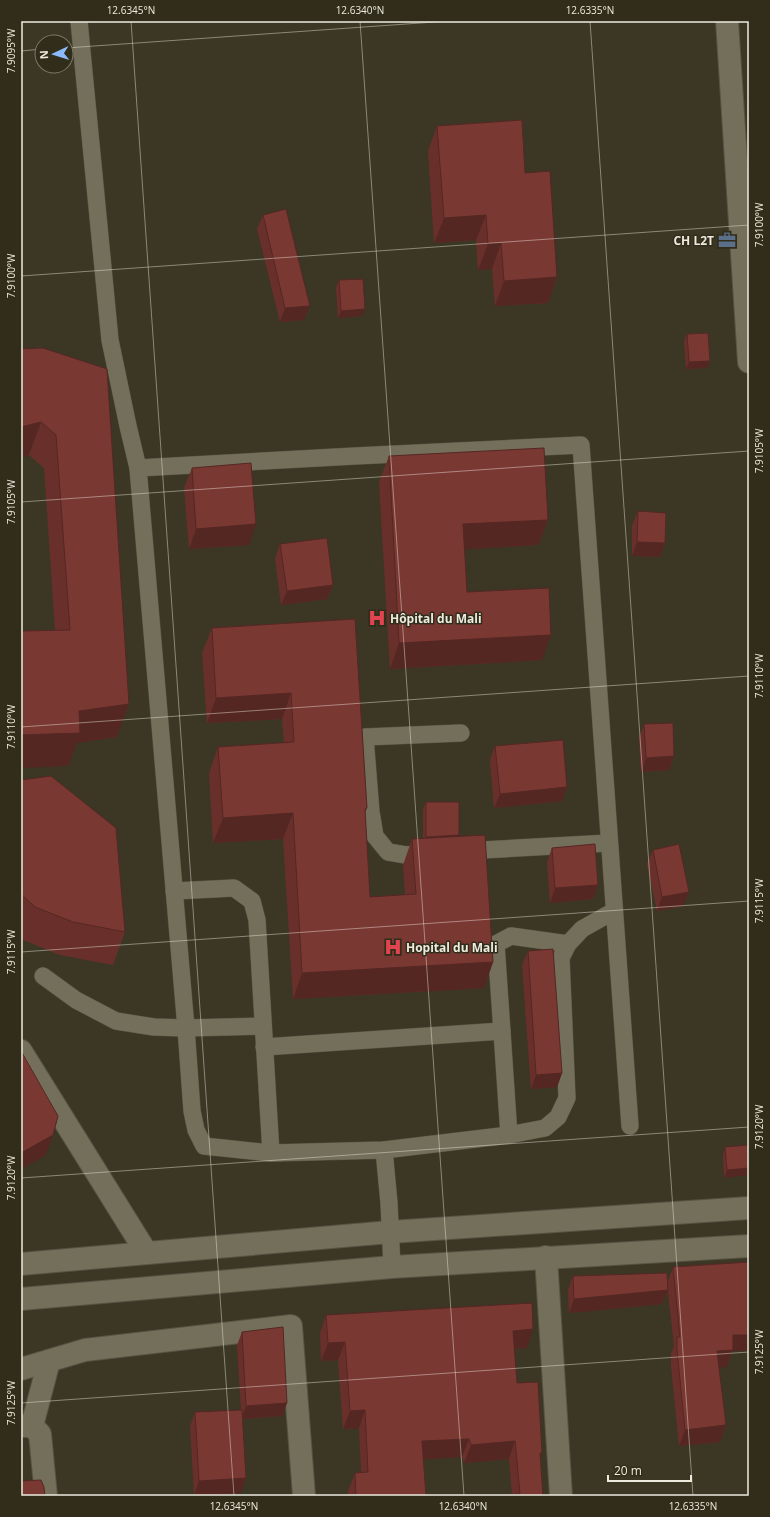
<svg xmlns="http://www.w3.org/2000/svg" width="770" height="1517" font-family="'Open Sans',sans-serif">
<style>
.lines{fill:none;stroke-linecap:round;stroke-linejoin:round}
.service-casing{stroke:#575343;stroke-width:18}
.minor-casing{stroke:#575343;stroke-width:24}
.tertiary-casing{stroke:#575343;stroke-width:24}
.service{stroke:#736f5a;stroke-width:17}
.minor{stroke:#736f5a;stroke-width:22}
.tertiary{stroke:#736f5a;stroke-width:22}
.wall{fill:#69302b}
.shaded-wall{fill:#552723}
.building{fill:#7a3832;stroke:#552723}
.ticks{fill:none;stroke:#edebdf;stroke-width:1;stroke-opacity:0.45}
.labels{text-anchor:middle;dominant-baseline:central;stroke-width:3;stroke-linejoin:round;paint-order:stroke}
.poi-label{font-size:12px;font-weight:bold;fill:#edebdf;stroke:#312d1a;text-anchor:start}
.neatline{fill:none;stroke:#edebdf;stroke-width:1.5}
.ticks-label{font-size:10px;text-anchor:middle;fill:#edebdf}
</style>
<rect width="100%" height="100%" fill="#3b3724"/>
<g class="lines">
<g class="service-casing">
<g id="service">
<path d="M 79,21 L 110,340 L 128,426 L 138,468"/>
<path d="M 463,851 L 609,843"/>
<path d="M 429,853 L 406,855 L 388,852 L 375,836 L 371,812 L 365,737 L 461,733"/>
<path d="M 174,891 L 234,888 L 252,901 L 257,920 L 271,1153"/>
<path d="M 614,911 L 582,929 L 568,944 L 561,958 L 567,1098 L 558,1117 L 545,1128 L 509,1135 L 384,1150 L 271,1153 L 204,1146 L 196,1130 L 192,1111 L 186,1028 L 138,468 L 355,456 L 581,445 L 630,1126"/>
<path d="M 43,976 L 76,1000 L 116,1021 L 154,1027 L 186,1028 L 263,1026"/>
<path d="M 264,1047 L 502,1031"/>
<path d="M 509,1135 L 496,944 L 511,936 L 568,944"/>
<path d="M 384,1150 L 389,1203 L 392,1267"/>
</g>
</g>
<g class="minor-casing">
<g id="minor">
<path d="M 21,1051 L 146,1252"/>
<path d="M 546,1257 L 561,1496"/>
<path d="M 21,1369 L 85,1350 L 291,1326 L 304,1496"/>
<path d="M 21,1426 L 32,1426 L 40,1434 L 46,1496"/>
<path d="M 32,1426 L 49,1361"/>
</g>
</g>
<g class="tertiary-casing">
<g id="tertiary">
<path d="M 727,21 L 749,362"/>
<path d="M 21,1264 L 390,1232 L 749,1208"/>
<path d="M 21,1299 L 392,1267 L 749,1246"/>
</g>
</g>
<use href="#service" class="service"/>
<use href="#minor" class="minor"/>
<use href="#tertiary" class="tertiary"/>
</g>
<g class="wall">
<path d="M 437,126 L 525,173 L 557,277 L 548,303 L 495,306 L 492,269 L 478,270 L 476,240 L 434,243 L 428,151 Z"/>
<path d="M 263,215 L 304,320 L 280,322 L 257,229 Z"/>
<path d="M 339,280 L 362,316 L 338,318 L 336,288 Z"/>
<path d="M 687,334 L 707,368 L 686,369 L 684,341 Z"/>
<path d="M 43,348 L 117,737 L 77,743 L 68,766 L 22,631 L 55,630 L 44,468 L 29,455 L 21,457 L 21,349 Z"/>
<path d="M 389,456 L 548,520 L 538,545 L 465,549 L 467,592 L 542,660 L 390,669 L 379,482 Z"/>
<path d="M 192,468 L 249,545 L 189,549 L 184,488 Z"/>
<path d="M 638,511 L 665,543 L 660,557 L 632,556 L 632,526 Z"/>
<path d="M 280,544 L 333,585 L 327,599 L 281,605 L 275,559 Z"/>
<path d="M 355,619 L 367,808 L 365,813 L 370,897 L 405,895 L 403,865 L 412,839 L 423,838 L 423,809 L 426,802 L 458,837 L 493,962 L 484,988 L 293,999 L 283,839 L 213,843 L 209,773 L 218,747 L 284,743 L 282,719 L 207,723 L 202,653 L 212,628 Z"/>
<path d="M 644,724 L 674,756 L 669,770 L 641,772 L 639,738 Z"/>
<path d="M 495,746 L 562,801 L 494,808 L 490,760 Z"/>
<path d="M 21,780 L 125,932 L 113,965 L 60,955 L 23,940 L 21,938 Z"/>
<path d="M 552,848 L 598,885 L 593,899 L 550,903 L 547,862 Z"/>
<path d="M 653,850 L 689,892 L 683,906 L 657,911 L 647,864 Z"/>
<path d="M 528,951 L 562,1073 L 557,1087 L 531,1089 L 522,965 Z"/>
<path d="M 749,1145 L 724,1178 L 723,1155 L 725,1147 Z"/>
<path d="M 749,1262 L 749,1351 L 732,1351 L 727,1367 L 719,1367 L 720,1442 L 679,1446 L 671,1366 L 671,1354 L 674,1346 L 667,1284 L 673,1267 Z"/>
<path d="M 573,1276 L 668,1290 L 662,1304 L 569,1313 L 568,1290 Z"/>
<path d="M 326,1315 L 527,1348 L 514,1349 L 517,1383 L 540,1460 L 543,1496 L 512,1495 L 509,1459 L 464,1463 L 462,1457 L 423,1459 L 426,1496 L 348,1496 L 348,1491 L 355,1473 L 361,1472 L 359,1428 L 343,1429 L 338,1360 L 321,1361 L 320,1333 Z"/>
<path d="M 242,1332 L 287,1403 L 282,1416 L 243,1419 L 241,1493 L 194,1495 L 190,1426 L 195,1412 L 241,1410 L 237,1345 Z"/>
</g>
<g class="shaded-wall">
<path d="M 486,215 L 476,240 L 434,243 L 444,218 Z"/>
<path d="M 501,243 L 492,269 L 478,270 L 488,244 Z"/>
<path d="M 557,277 L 548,303 L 495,306 L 504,281 Z"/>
<path d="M 310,306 L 304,320 L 280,322 L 285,308 Z"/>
<path d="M 365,309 L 362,316 L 338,318 L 341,311 Z"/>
<path d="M 710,361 L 707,368 L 686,369 L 689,362 Z"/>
<path d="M 41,422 L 29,455 L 21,457 L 21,427 Z"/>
<path d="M 548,520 L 538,545 L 454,550 L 463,524 Z"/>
<path d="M 256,524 L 249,545 L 189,549 L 196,529 Z"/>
<path d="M 637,542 L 665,543 L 660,557 L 632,556 Z"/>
<path d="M 333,585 L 327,599 L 281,605 L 287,591 Z"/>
<path d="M 551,635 L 542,660 L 390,669 L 399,643 Z"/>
<path d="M 291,693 L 282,719 L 207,723 L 216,698 Z"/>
<path d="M 129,704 L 117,737 L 77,743 L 68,766 L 21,768 L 21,735 L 79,711 Z"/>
<path d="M 674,756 L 669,770 L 641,772 L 646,758 Z"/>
<path d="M 567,787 L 562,801 L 494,808 L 500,794 Z"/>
<path d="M 293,813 L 283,839 L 213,843 L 223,818 Z"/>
<path d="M 459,835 L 457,842 L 423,844 L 426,837 Z"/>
<path d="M 598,885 L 593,899 L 550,903 L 555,888 Z"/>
<path d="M 689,892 L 683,906 L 657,911 L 662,897 Z"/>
<path d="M 493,962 L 484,988 L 293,999 L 302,973 Z"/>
<path d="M 562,1073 L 557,1087 L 531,1089 L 536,1075 Z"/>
<path d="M 53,1135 L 46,1155 L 21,1169 L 21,1153 Z"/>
<path d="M 749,1168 L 749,1175 L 724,1178 L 727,1170 Z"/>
<path d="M 668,1290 L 662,1304 L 569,1313 L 574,1299 Z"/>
<path d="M 533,1329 L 527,1348 L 506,1349 L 513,1331 Z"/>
<path d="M 733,1335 L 749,1335 L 749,1351 L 732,1351 L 727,1367 L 711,1368 L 717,1351 Z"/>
<path d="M 345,1342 L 338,1360 L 321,1361 L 328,1343 Z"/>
<path d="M 287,1403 L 282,1416 L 241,1419 L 246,1406 Z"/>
<path d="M 365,1410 L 359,1428 L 343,1429 L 350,1411 Z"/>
<path d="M 726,1425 L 720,1442 L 679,1446 L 685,1430 Z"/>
<path d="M 469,1439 L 462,1457 L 415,1460 L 422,1441 Z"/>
<path d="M 515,1441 L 509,1459 L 464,1463 L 471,1445 Z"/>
<path d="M 540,1453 L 542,1453 L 536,1472 Z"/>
<path d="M 246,1478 L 241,1493 L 194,1495 L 199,1481 Z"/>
</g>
<g class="building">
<path d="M 522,120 L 525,173 L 550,171 L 557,277 L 504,281 L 501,243 L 488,244 L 486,215 L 444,218 L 437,126 Z"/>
<path d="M 286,209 L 310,306 L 285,308 L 263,215 Z"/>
<path d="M 363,279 L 365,309 L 341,311 L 339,280 Z"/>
<path d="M 708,333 L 710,361 L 689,362 L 687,334 Z"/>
<path d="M 43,348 L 107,369 L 129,704 L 79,711 L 80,733 L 21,735 L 21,616 L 22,631 L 70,630 L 56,435 L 41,422 L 21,427 L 21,349 Z"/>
<path d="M 544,448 L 548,520 L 463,524 L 467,592 L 549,588 L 551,635 L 399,643 L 389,456 Z"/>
<path d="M 251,463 L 256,524 L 196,529 L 192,468 Z"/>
<path d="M 638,511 L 666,513 L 665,543 L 637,542 Z"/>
<path d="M 327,538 L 333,585 L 287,591 L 280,544 Z"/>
<path d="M 355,619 L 367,808 L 365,809 L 370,897 L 416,894 L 412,839 L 485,835 L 493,962 L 302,973 L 293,813 L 223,818 L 218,747 L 294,742 L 291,693 L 216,698 L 212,628 Z"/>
<path d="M 673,723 L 674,756 L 646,758 L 644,724 Z"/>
<path d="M 563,740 L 567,787 L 500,794 L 495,746 Z"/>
<path d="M 51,776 L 116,828 L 125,932 L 73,922 L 35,907 L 21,894 L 21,780 Z"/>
<path d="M 426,802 L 459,802 L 459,835 L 426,837 Z"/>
<path d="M 595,844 L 598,885 L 555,888 L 552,848 Z"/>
<path d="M 679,844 L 689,892 L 662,897 L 653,850 Z"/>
<path d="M 553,949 L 562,1073 L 536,1075 L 528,951 Z"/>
<path d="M 21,1051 L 58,1116 L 53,1135 L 21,1153 Z"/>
<path d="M 749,1145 L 749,1168 L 727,1170 L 725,1147 Z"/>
<path d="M 749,1262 L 749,1335 L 733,1335 L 733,1350 L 717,1351 L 726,1425 L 685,1430 L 677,1350 L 677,1337 L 680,1337 L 673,1267 Z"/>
<path d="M 667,1273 L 668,1290 L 574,1299 L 573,1276 Z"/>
<path d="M 532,1303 L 533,1329 L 513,1331 L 517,1383 L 538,1382 L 542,1453 L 540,1453 L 543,1496 L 491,1496 L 520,1494 L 515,1441 L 471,1445 L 469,1439 L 422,1441 L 426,1496 L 356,1496 L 355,1473 L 368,1472 L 365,1410 L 350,1411 L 345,1342 L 328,1343 L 326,1315 Z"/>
<path d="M 283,1327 L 287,1403 L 246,1406 L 242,1332 Z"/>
<path d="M 242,1410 L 246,1478 L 199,1481 L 195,1412 Z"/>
<path d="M 41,1480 L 44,1487 L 45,1496 L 21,1496 L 21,1481 Z"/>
</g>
<path class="ticks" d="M 131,21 L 234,1496M 360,21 L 464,1496M 590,21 L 693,1496M 66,48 L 449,21M 21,51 L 42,49M 21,276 L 749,225M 21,502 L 749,451M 21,727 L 749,676M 21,952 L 749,901M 21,1178 L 749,1127M 21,1403 L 749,1352"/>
<defs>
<g id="office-bare" transform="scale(1.38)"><path d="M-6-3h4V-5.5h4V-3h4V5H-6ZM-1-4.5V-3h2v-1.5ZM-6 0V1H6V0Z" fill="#5c6f8a" stroke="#312d1a" stroke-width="2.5" paint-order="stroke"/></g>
<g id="hospital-bare" transform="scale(1.38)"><path d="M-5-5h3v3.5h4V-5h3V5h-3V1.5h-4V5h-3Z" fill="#e0444e" stroke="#312d1a" stroke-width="2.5" paint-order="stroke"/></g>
</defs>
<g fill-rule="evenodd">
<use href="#office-bare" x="727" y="240"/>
<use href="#hospital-bare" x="377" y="618"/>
<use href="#hospital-bare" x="393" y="947"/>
</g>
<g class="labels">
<g class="poi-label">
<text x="714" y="240" text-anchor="end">CH L2T</text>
<text x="390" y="618">Hôpital du Mali</text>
<text x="406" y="947">Hopital du Mali</text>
</g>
</g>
<rect width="770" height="1517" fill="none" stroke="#312d1a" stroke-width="44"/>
<g transform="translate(54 54) rotate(266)"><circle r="19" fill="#312d1a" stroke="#7c7969"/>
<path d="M0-3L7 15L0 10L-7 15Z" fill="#8bbafc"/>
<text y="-6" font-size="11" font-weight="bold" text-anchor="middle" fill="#edebdf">N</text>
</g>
<path d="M608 1475v6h83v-6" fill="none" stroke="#edebdf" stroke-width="2"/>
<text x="614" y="1475" font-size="12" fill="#edebdf" stroke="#312d1a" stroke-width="3" paint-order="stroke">20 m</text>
<rect x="22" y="22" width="726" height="1473" class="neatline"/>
<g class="ticks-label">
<text x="131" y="14">12.6345°N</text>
<text x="360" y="14">12.6340°N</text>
<text x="590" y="14">12.6335°N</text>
<text transform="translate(11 51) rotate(-90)" y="4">7.9095°W</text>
<text transform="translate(759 225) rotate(-90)" y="4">7.9100°W</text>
<text transform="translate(11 276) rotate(-90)" y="4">7.9100°W</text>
<text transform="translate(759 451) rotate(-90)" y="4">7.9105°W</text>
<text transform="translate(11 502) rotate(-90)" y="4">7.9105°W</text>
<text transform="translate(759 676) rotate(-90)" y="4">7.9110°W</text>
<text transform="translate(11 727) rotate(-90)" y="4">7.9110°W</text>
<text transform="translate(759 901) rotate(-90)" y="4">7.9115°W</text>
<text transform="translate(11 952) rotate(-90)" y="4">7.9115°W</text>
<text transform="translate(759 1127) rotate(-90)" y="4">7.9120°W</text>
<text transform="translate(11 1178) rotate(-90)" y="4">7.9120°W</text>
<text transform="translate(759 1352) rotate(-90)" y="4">7.9125°W</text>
<text transform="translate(11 1403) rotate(-90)" y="4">7.9125°W</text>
<text x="234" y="1510">12.6345°N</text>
<text x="463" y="1510">12.6340°N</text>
<text x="693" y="1510">12.6335°N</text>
</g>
</svg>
